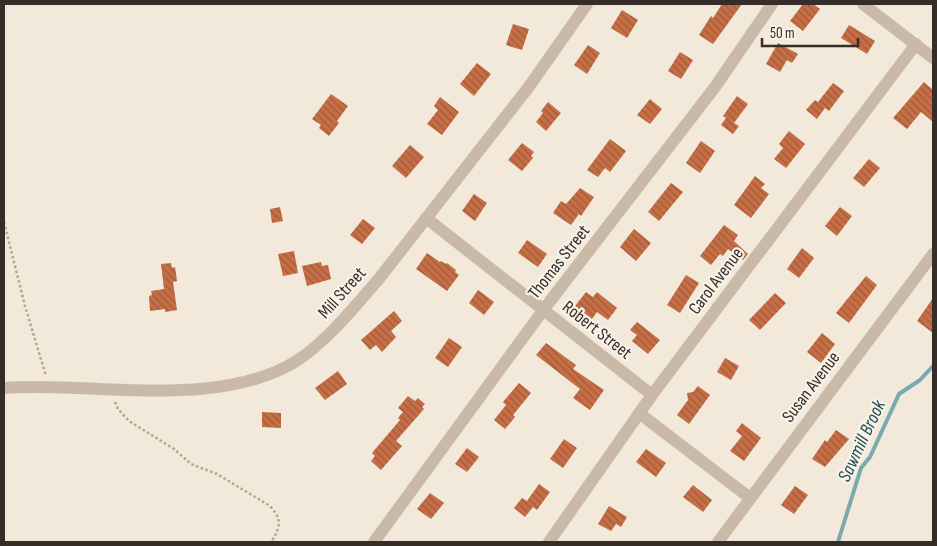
<svg xmlns="http://www.w3.org/2000/svg" width="937" height="546" font-family="'Sofia Sans Condensed',sans-serif">
<style>
.lines{fill:none;stroke-linecap:round;stroke-linejoin:round}
.stream{stroke:#7aa9af;stroke-width:4}
.building{fill:url(#building-back-hatch)}
.path{stroke:#b6a491;stroke-width:2.5;stroke-dasharray:2.5 2.5;stroke-linecap:butt}
.minor{stroke:#cab9a7;stroke-width:12}
.labels{text-anchor:middle;dominant-baseline:central;stroke-width:4.5;stroke-linejoin:round;paint-order:stroke}
.street-label{font-size:18px;fill:#362d28;stroke:#f9f2e8}
.water-label{font-size:19px;font-style:italic;fill:#1d5058;stroke:#f9f2e8}
</style>
<defs>
<pattern id="building-back-hatch" width="6" height="6" patternUnits="userSpaceOnUse" patternTransform="scale(1.25)"><rect width="6" height="6" fill="#c66e45"/><path d="M-1 5l2 2M0 0l6 6M5-1l2 2" fill="none" stroke="#a25b3a"/></pattern>
</defs>
<rect width="100%" height="100%" fill="#f2e9db"/>
<g class="lines">
<path class="stream" d="M 838,542 L 861,468 L 870,457 L 899,394 L 920,380 L 933,366"/>
</g>
<g class="building">
<path d="M 722,4 L 742,4 L 713,44 L 699,35 L 711,16 L 713,18 Z"/>
<path d="M 803,4 L 813,4 L 820,9 L 803,31 L 790,21 Z"/>
<path d="M 622,10 L 638,20 L 627,38 L 611,28 Z"/>
<path d="M 513,24 L 529,29 L 522,50 L 506,45 Z"/>
<path d="M 849,25 L 875,41 L 867,54 L 841,38 Z"/>
<path d="M 778,43 L 798,54 L 792,63 L 787,60 L 780,72 L 766,64 Z"/>
<path d="M 588,45 L 600,53 L 587,74 L 574,65 Z"/>
<path d="M 680,52 L 693,60 L 681,79 L 668,71 Z"/>
<path d="M 477,63 L 491,74 L 474,96 L 460,84 Z"/>
<path d="M 924,82 L 933,90 L 933,122 L 921,112 L 907,129 L 893,118 Z"/>
<path d="M 833,83 L 844,91 L 829,111 L 824,107 L 825,108 L 817,119 L 806,110 L 815,100 L 818,102 Z"/>
<path d="M 331,94 L 348,106 L 337,121 L 339,123 L 329,136 L 319,128 L 321,125 L 312,119 Z"/>
<path d="M 737,96 L 748,104 L 734,123 L 739,126 L 733,134 L 721,125 L 726,118 L 723,116 Z"/>
<path d="M 440,97 L 459,112 L 442,135 L 427,124 L 438,110 L 434,106 Z"/>
<path d="M 650,99 L 662,109 L 650,124 L 637,115 Z"/>
<path d="M 548,102 L 561,113 L 546,131 L 536,122 L 543,113 L 541,111 Z"/>
<path d="M 789,131 L 805,144 L 786,168 L 774,159 L 783,148 L 779,144 Z"/>
<path d="M 610,139 L 626,151 L 610,172 L 605,168 L 598,177 L 587,170 Z"/>
<path d="M 701,141 L 715,151 L 700,173 L 686,163 Z"/>
<path d="M 522,143 L 534,152 L 531,156 L 533,158 L 522,171 L 508,160 Z"/>
<path d="M 410,145 L 424,157 L 406,178 L 392,166 Z"/>
<path d="M 869,159 L 880,168 L 864,187 L 853,178 Z"/>
<path d="M 755,176 L 765,184 L 761,188 L 769,194 L 751,218 L 734,205 Z"/>
<path d="M 671,183 L 683,192 L 659,221 L 648,212 Z"/>
<path d="M 580,188 L 594,197 L 581,216 L 579,214 L 571,225 L 553,213 L 561,201 L 566,204 Z"/>
<path d="M 474,194 L 487,203 L 475,221 L 462,211 Z"/>
<path d="M 280,207 L 283,221 L 272,223 L 270,209 Z"/>
<path d="M 840,207 L 852,216 L 837,236 L 825,226 Z"/>
<path d="M 363,219 L 375,228 L 362,244 L 350,235 Z"/>
<path d="M 724,225 L 738,235 L 734,241 L 748,254 L 743,260 L 728,249 L 723,256 L 720,254 L 711,265 L 700,256 Z"/>
<path d="M 634,229 L 651,243 L 636,261 L 620,247 Z"/>
<path d="M 527,240 L 547,254 L 538,267 L 518,253 Z"/>
<path d="M 802,248 L 814,258 L 799,278 L 787,269 Z"/>
<path d="M 294,251 L 298,273 L 283,276 L 278,254 Z"/>
<path d="M 427,253 L 440,262 L 441,261 L 446,264 L 447,263 L 456,270 L 455,272 L 459,275 L 447,291 L 416,269 Z"/>
<path d="M 321,262 L 322,266 L 328,265 L 331,279 L 307,286 L 302,266 Z"/>
<path d="M 171,263 L 172,268 L 175,267 L 177,281 L 173,282 L 177,310 L 165,312 L 165,309 L 150,311 L 149,296 L 152,295 L 151,291 L 164,289 L 161,264 Z"/>
<path d="M 686,275 L 699,283 L 680,313 L 667,305 Z"/>
<path d="M 866,276 L 877,285 L 849,323 L 836,313 Z"/>
<path d="M 478,290 L 494,302 L 484,315 L 469,303 Z"/>
<path d="M 586,292 L 593,297 L 597,292 L 617,308 L 608,320 L 597,312 L 592,319 L 575,306 Z"/>
<path d="M 775,293 L 786,303 L 760,330 L 749,320 Z"/>
<path d="M 933,298 L 933,333 L 917,321 Z"/>
<path d="M 394,311 L 402,321 L 391,331 L 396,337 L 382,352 L 376,345 L 370,350 L 361,340 Z"/>
<path d="M 637,322 L 660,340 L 648,354 L 632,341 L 637,335 L 630,330 Z"/>
<path d="M 822,333 L 835,344 L 821,363 L 807,352 Z"/>
<path d="M 449,338 L 462,347 L 448,367 L 435,358 Z"/>
<path d="M 546,343 L 576,365 L 573,369 L 604,390 L 590,410 L 573,398 L 580,389 L 536,355 Z"/>
<path d="M 725,358 L 739,366 L 731,380 L 717,372 Z"/>
<path d="M 338,371 L 347,384 L 325,400 L 315,388 Z"/>
<path d="M 519,383 L 531,393 L 513,415 L 515,417 L 505,429 L 494,420 L 506,405 L 503,402 Z"/>
<path d="M 698,386 L 710,395 L 689,424 L 677,415 L 688,400 L 687,393 L 693,392 Z"/>
<path d="M 408,396 L 415,401 L 418,398 L 425,404 L 422,407 L 424,409 L 396,441 L 402,446 L 381,470 L 371,461 L 375,456 L 372,453 L 400,420 L 398,418 L 403,412 L 398,408 Z"/>
<path d="M 262,412 L 281,413 L 281,428 L 262,427 Z"/>
<path d="M 742,423 L 761,438 L 744,461 L 730,451 L 742,436 L 736,431 Z"/>
<path d="M 836,430 L 849,439 L 825,467 L 812,459 L 825,440 L 827,442 Z"/>
<path d="M 564,439 L 577,448 L 563,468 L 550,459 Z"/>
<path d="M 467,448 L 479,457 L 467,472 L 455,464 Z"/>
<path d="M 646,449 L 666,463 L 656,477 L 636,462 Z"/>
<path d="M 539,484 L 550,492 L 537,510 L 533,507 L 525,517 L 514,508 L 522,498 L 527,501 Z"/>
<path d="M 693,485 L 712,500 L 703,512 L 683,497 Z"/>
<path d="M 795,486 L 808,495 L 794,514 L 781,505 Z"/>
<path d="M 430,493 L 444,503 L 431,519 L 417,509 Z"/>
<path d="M 609,506 L 627,517 L 621,527 L 616,524 L 611,531 L 598,524 Z"/>
</g>
<g class="lines">
<g class="path">
<path d="M 4,222 L 25,306 L 46,376"/>
<path d="M 115,402 L 118,409 L 129,421 L 174,449 L 191,464 L 217,474 L 270,506 C 283,520 280,528 271,542"/>
</g>
<g class="minor">
<path d="M 863,4 L 933,58"/>
<path d="M 426,218 L 652,395"/>
<path d="M 4,388 C 95,381 218,411 298,360 C 329,339 354,307 378,280 L 528,88 L 587,4"/>
<path d="M 639,413 L 750,498"/>
<path d="M 374,542 L 544,309 L 715,87 L 772,4"/>
<path d="M 549,542 L 652,395 L 916,44"/>
<path d="M 718,542 L 933,254"/>
</g>
</g>
<g class="labels">
<g class="street-label">
<text transform="translate(559 262) rotate(-52)">Thomas Street</text>
<text transform="translate(716 281) rotate(-53)">Carol Avenue</text>
<text transform="translate(342 293) rotate(-48)">Mill Street</text>
<text transform="translate(597 330) rotate(38)">Robert Street</text>
<text transform="translate(811 387) rotate(-53)">Susan Avenue</text>
</g>
<g class="water-label">
<text transform="translate(862 441) rotate(-65)">Sawmill Brook</text>
</g>
</g>
<rect width="937" height="546" fill="none" stroke="#362d28" stroke-width="10"/>
<path d="M762 38v8h96v-8" fill="none" stroke="#362d28" stroke-width="2.5"/>
<text x="770" y="38" font-size="15" fill="#362d28" stroke="#f9f2e8" stroke-width="4" paint-order="stroke">50 m</text>
</svg>
